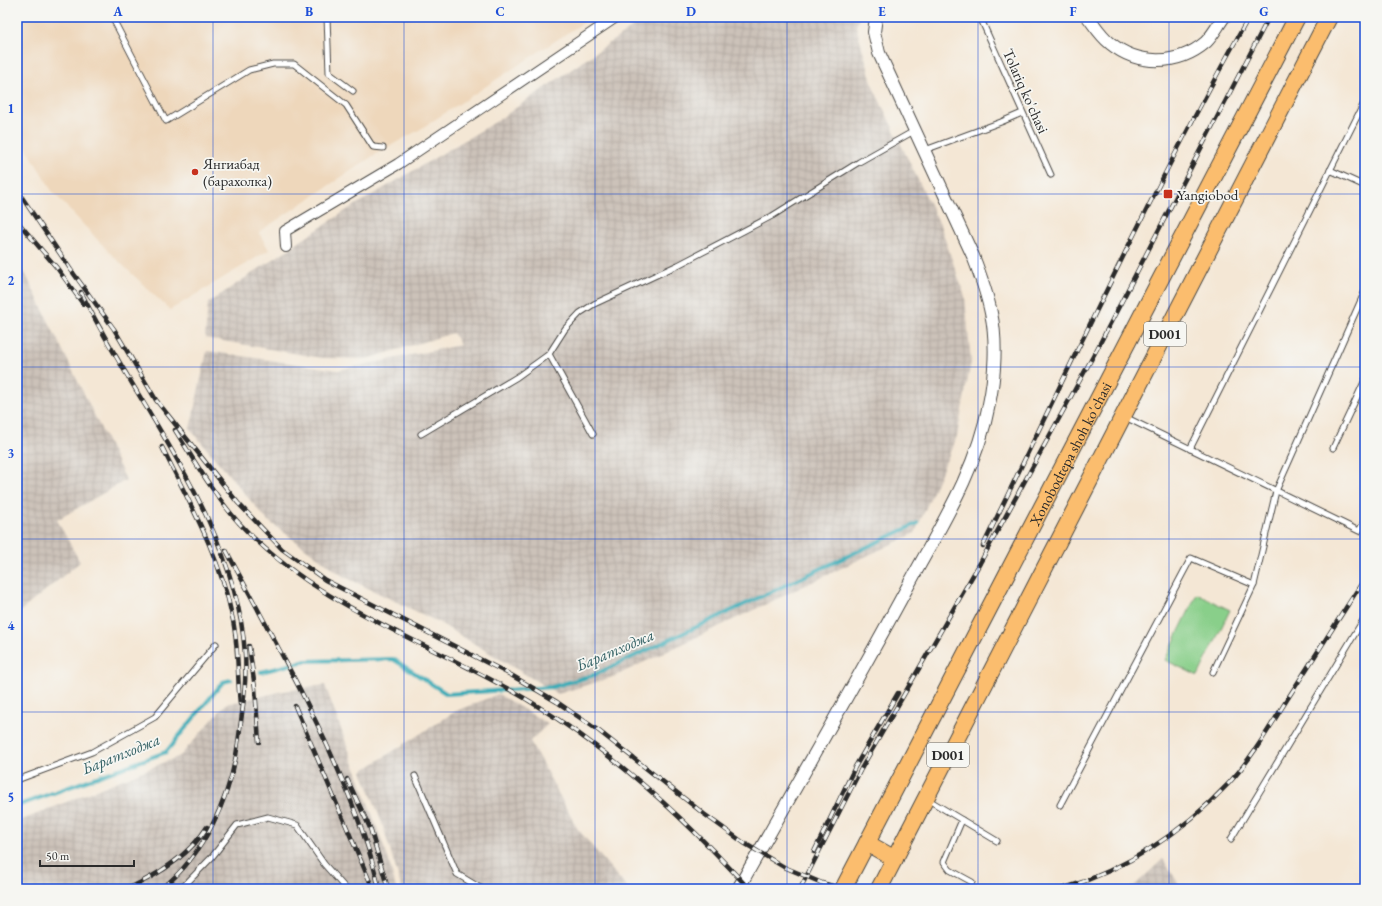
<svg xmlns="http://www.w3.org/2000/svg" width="1382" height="906" font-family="'EB Garamond',serif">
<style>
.built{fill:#eed7bb}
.industrial{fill:url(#industrial-grid)}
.green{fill:#89cf8a;stroke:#5a7d5a}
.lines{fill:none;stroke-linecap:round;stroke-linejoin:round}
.stream{stroke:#3bacb7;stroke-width:4}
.service-casing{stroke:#494744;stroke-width:7}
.minor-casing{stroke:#494744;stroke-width:12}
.tertiary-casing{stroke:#494744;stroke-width:14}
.trunk-casing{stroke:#494744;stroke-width:18}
.service{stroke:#fff;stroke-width:5}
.minor{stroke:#fff;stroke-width:10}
.tertiary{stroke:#fff;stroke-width:12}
.trunk{stroke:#fbbd6e;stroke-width:16}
.rail-casing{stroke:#2b2b2b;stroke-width:4.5}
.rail{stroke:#f6f6f2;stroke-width:3;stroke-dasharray:9;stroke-linecap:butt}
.grid{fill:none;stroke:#1d4ed8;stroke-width:1;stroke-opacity:0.55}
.poi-dot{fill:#c8321e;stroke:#f6f6f2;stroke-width:1.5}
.labels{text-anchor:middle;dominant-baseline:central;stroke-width:3.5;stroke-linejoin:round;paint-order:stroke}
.shield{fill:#f6f6f2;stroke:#686867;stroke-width:1}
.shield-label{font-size:14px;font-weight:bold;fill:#2b2b2b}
.street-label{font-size:15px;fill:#2b2b2b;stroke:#f6f6f2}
.poi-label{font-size:15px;fill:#2b2b2b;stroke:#f6f6f2;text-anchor:start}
.water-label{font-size:16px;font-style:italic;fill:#315f63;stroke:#f6f6f2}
.neatline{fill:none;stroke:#1d4ed8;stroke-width:1.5}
.grid-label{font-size:13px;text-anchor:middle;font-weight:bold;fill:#1d4ed8}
</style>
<defs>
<pattern id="industrial-grid" width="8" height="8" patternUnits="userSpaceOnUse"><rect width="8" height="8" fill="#ccc2b9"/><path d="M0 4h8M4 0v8" fill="none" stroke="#afa79f"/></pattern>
</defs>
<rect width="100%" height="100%" fill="#f6f6f2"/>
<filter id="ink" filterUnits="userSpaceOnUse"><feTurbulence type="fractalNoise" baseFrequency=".025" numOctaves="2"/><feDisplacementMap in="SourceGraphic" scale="8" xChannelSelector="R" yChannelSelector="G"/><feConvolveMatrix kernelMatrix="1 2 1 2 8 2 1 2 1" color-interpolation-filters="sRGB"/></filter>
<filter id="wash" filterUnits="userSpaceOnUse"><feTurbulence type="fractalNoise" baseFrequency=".012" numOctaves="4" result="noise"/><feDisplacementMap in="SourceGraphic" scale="16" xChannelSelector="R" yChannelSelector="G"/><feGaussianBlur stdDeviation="0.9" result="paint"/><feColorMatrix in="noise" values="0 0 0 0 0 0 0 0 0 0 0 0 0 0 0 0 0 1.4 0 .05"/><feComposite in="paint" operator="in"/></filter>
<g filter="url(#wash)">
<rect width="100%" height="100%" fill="#f4e7d5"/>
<path class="built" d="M 17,17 L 592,17 L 419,130 L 379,152 L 259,232 L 269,250 L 170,310 L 109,252 L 52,191 L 17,132 Z"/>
<g class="industrial">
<path d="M 647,17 L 860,17 L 856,26 L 874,89 L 940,225 L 965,297 L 971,362 L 957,436 L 915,533 L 613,677 L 558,694 L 438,622 L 343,576 L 267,520 L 190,429 L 207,351 L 338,370 L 460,345 L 453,333 L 367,359 L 322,358 L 205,338 L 208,303 L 347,210 L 497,121 Z"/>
<path d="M 17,266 L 25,273 L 126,480 L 57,520 L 80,562 L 17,614 Z"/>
<path d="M 325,685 L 388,858 L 396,889 L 17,889 L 17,822 L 180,756 L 226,704 L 289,690 Z"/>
<path d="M 498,694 L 548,724 L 530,741 L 577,828 L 628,889 L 402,889 L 382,823 L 362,771 L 456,711 Z"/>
<path d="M 1163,859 L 1182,889 L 1126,889 L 1135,885 Z"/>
</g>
<path class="green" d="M 1197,594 L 1230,610 L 1198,676 L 1165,660 Z"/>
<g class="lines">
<g class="stream">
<path d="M 261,672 L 305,661 L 393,659 L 447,694 L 552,687 L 594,675 L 918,523"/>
<path d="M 17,806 L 166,752 L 223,682 L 231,680"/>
</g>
</g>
</g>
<g filter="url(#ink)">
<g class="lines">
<g class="service-casing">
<g id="service">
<path d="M 112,17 L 166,121 L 249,70 L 273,64 L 294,64 L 346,105 L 373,147 L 383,148"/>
<path d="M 327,17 L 329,73 L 353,91"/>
<path d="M 327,17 L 344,17"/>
<path d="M 980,17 L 1051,175"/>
<path d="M 925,150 L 1001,122 L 1022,113"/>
<path d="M 1330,170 L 1365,186"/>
<path d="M 549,354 L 593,434"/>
<path d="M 1125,417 L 1359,531 L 1365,520"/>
<path d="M 421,434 L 517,377 L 549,354 L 565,329 L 580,313 L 594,304 L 678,265 L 772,216 L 859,162 L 914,131"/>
<path d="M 1333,448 L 1365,380"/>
<path d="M 1190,449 L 1365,101"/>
<path d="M 1213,672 L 1254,585 L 1276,491 L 1365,291"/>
<path d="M 415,776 L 457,874 L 482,889"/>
<path d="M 17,780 L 92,752 L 155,717 L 216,644"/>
<path d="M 927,799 L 997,841"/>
<path d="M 1060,805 L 1191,558 L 1254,585"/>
<path d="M 962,820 L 944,862 L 950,870 L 972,882"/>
<path d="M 1231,839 L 1365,617"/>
<path d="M 181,889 L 212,857 L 237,825 L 268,817 L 297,825 L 324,864 L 346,889"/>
</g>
</g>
<g class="minor-casing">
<path id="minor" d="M 286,247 L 285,231 L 398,164 L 616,17"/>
</g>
<g class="tertiary-casing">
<g id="tertiary">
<path d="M 1088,17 C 1095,26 1101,36 1110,43 C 1138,66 1178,66 1206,42 C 1213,35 1218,25 1224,17"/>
<path d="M 738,889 C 795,788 853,688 908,586 C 940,527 977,470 989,404 C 995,376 997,340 991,313 C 987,293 980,274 973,256 L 879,53 L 874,32 L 876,17"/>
</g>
</g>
<g class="trunk-casing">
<g id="trunk">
<path d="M 867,843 L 895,859"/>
<path id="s1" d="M 843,889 L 1297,17"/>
<path d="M 879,889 L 1329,17"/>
</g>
</g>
<use href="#service" class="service"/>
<use href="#minor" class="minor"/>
<use href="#tertiary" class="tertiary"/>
<use href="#trunk" class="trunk"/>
<g class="rail-casing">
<g id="rail">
<path d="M 17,190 L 71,270 L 114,329 L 156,400 L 238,503 L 282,549 L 325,580 L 511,675 L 557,702 L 599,731 L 704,814 L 744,843 L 784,867 L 822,883 L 843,889"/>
<path d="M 17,221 L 57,268 L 83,304"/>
<path d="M 81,292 C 138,409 236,520 245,654 C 247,684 242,714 238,743 C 231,796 204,856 161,889"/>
<path d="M 175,430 C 195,462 214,495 239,523 C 320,610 432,642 531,702 C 613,752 685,818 749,889"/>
<path d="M 162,447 C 189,502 220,556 232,616 C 239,645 237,675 240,704"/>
<path d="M 983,546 C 1069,368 1152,189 1249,17"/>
<path d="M 226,550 C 268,629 313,708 347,791 C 360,823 372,855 379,889"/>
<path d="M 249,646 L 255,688 L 259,742"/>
<path d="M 295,706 L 373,889"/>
<path d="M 347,779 L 370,828 L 388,889"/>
<path d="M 814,852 L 855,767 L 898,693"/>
<path d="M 127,889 C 156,876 190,855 207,827"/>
<path d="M 800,889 L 861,769 L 980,563 L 1097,349 L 1269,17"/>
<path d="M 1062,889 C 1127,869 1183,832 1229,783 C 1252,758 1270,727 1288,698 C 1314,658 1339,618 1365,578"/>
</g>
</g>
<use href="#rail" class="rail"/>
</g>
</g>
<path class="grid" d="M 213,17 L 213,889M 404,17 L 404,889M 595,17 L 595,889M 787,17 L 787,889M 978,17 L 978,889M 1169,17 L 1169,889M 17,194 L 1365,194M 17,367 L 1365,367M 17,539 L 1365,539M 17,712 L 1365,712"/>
<g class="poi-dot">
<circle cx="195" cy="172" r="4"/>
<rect x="1163" y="189" width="10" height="10" rx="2"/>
</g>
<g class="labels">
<g class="shield">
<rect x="1144" y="322" width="42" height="24" rx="3"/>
<rect x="927" y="743" width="42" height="24" rx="3"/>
</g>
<g class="shield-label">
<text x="1165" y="334">D001</text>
<text x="948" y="755">D001</text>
</g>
<g class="street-label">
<text transform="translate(1026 91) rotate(66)">Tolariq ko'chasi</text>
<text stroke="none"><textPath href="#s1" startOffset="491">Xonobodtepa shoh ko'chasi</textPath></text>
</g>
<g class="poi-label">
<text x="203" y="163">Янгиабад<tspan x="203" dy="17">(барахолка)</tspan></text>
<text x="1177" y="194">Yangiobod</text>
</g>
<g class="water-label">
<text transform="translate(615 650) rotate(-23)">Баратходжа</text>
<text transform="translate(121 754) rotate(-22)">Баратходжа</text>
</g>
</g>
<rect width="1382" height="906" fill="none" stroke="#f6f6f2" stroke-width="44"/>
<path d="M40 860v6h94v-6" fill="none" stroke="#2b2b2b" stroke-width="2"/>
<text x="46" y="860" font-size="12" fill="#2b2b2b" stroke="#f6f6f2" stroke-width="3" paint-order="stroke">50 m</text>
<rect x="22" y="22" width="1338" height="862" class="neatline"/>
<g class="grid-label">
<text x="118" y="16">A</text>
<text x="309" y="16">B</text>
<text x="500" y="16">C</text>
<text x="691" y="16">D</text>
<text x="882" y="16">E</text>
<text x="1073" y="16">F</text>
<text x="1264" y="16">G</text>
<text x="11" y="113">1</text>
<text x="11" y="285">2</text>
<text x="11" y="458">3</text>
<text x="11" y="630">4</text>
<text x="11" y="802">5</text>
</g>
</svg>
